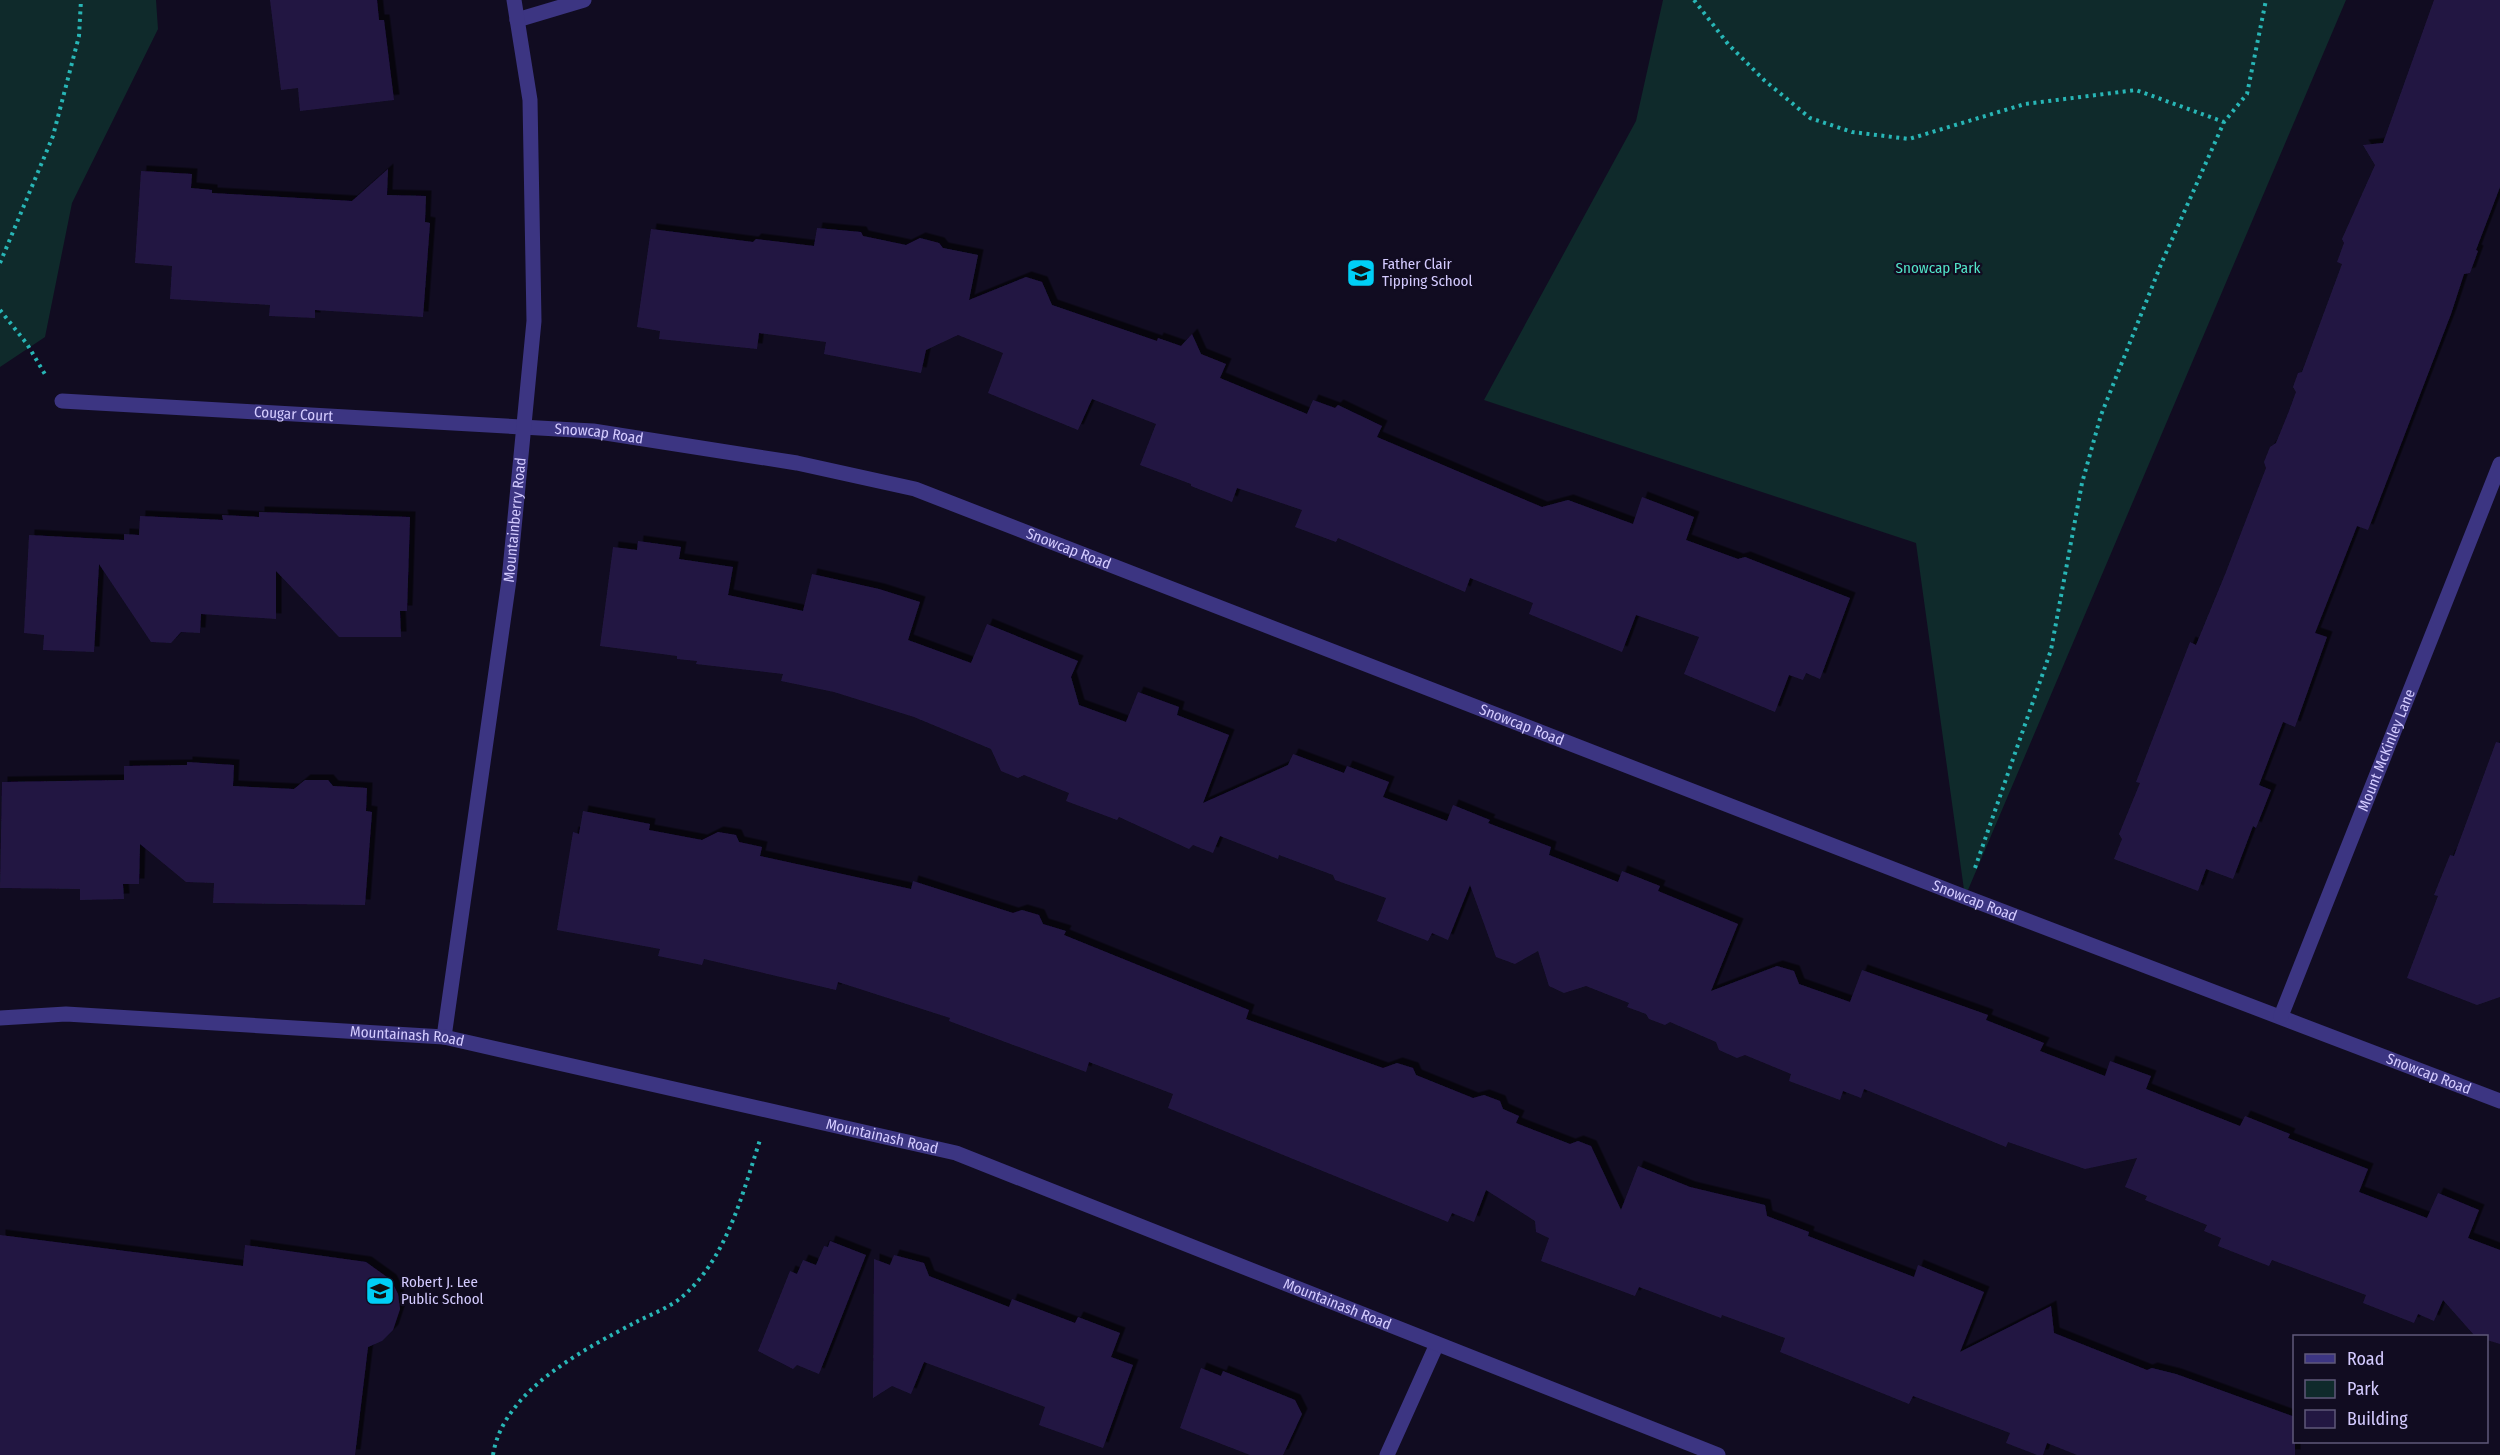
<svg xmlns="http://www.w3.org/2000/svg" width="2500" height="1455" font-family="'Fira Sans Condensed',sans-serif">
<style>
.green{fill:#0f2a2b}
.building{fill:#221742;filter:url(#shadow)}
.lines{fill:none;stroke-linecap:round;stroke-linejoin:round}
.path{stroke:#28b6b6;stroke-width:4;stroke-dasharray:3 4.5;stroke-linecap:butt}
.service{stroke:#3c3582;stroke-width:15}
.minor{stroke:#3c3582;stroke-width:15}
.tertiary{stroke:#3c3582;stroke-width:15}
.labels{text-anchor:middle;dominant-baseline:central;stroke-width:4.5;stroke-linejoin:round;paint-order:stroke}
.poi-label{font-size:15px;fill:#d4cbff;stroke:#110c21;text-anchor:start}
.park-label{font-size:15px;fill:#52e4c8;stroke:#110c21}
.street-label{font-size:15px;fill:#d4cbff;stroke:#110c21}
</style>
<defs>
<filter id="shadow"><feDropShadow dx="5.5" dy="-5.5" stdDeviation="0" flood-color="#0009"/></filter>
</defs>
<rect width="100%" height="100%" fill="#110c21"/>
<g class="green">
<path d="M 0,0 L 156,0 L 158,29 L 72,203 L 45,337 L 0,367 Z"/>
<path d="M 1663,0 L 2346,0 L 1965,897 L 1916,543 L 1484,400 L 1636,121 Z"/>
</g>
<g class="building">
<path d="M 270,0 L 377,0 L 379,20 L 384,20 L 394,100 L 300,111 L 298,88 L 281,90 Z"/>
<path d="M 2434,0 L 2500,0 L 2500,187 L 2476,250 L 2478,251 L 2470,273 L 2464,274 L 2451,314 L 2368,530 L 2357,526 L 2315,633 L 2327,637 L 2295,727 L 2283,722 L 2259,785 L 2271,790 L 2256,828 L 2253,826 L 2233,879 L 2206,869 L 2198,891 L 2114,859 L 2122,839 L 2119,834 L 2140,783 L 2136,782 L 2190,642 L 2196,645 L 2226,572 L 2266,468 L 2264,462 L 2270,447 L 2276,443 L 2289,411 L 2296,392 L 2293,387 L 2298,373 L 2302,372 L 2342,264 L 2337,262 L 2344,243 L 2342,239 L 2375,165 L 2363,145 L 2383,143 Z"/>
<path d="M 388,169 L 387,195 L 426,196 L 425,222 L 430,223 L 423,317 L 315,310 L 315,318 L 269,316 L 270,305 L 170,299 L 172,266 L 135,263 L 141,171 L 192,174 L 191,188 L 212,190 L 212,193 L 352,201 Z"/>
<path d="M 817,228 L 861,232 L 863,236 L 906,245 L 920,238 L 939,243 L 943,248 L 978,255 L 969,300 L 1026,277 L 1042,282 L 1052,305 L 1157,341 L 1158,338 L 1181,346 L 1192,334 L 1201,354 L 1226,364 L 1220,378 L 1307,414 L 1313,400 L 1335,408 L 1338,405 L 1382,426 L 1377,437 L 1542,507 L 1568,500 L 1633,524 L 1642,497 L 1694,517 L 1686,540 L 1738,559 L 1745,557 L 1850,598 L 1820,679 L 1806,673 L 1803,680 L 1789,675 L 1775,712 L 1684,674 L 1699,637 L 1636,615 L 1622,652 L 1529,614 L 1533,603 L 1470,578 L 1465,592 L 1338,538 L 1336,542 L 1295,527 L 1302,510 L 1237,488 L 1232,502 L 1191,486 L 1191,484 L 1140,465 L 1156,424 L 1092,399 L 1078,430 L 988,393 L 1003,353 L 958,335 L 926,350 L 921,373 L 824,354 L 826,342 L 759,333 L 757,349 L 659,339 L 660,331 L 637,327 L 651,229 L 753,242 L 756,239 L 814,246 Z"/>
<path d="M 259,512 L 410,517 L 407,611 L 400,611 L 401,637 L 339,637 L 276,571 L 276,619 L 201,614 L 200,633 L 181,632 L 171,643 L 151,642 L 99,564 L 94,652 L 43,650 L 44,635 L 24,633 L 29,535 L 124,540 L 124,534 L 139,535 L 140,516 L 223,520 L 222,515 L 259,517 Z"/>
<path d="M 638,541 L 681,547 L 679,559 L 733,567 L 728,595 L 803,611 L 812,574 L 879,589 L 920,602 L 908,640 L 971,663 L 987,624 L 1078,661 L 1071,677 L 1079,705 L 1126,722 L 1138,692 L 1179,707 L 1177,715 L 1229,735 L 1203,803 L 1288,765 L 1293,754 L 1344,773 L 1347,766 L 1389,782 L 1383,797 L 1447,821 L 1453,805 L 1490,820 L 1488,823 L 1551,847 L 1549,855 L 1618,882 L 1622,871 L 1660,886 L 1658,891 L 1738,924 L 1711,991 L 1777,966 L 1794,971 L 1799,984 L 1850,1002 L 1862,970 L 1988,1015 L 1986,1020 L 2044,1043 L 2040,1051 L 2105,1076 L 2110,1061 L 2151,1076 L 2146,1089 L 2240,1126 L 2245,1116 L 2290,1134 L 2288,1138 L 2368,1169 L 2359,1192 L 2427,1218 L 2438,1193 L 2479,1210 L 2468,1238 L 2500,1250 L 2500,1344 L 2487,1340 L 2487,1336 L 2474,1335 L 2443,1300 L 2434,1321 L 2418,1314 L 2414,1323 L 2363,1303 L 2366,1295 L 2272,1260 L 2269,1266 L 2218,1246 L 2221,1238 L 2204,1231 L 2207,1225 L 2145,1200 L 2147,1196 L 2125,1187 L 2137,1158 L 2085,1169 L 2008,1142 L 2006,1147 L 1864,1089 L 1861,1098 L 1843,1091 L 1840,1100 L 1789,1081 L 1791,1074 L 1745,1055 L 1737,1058 L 1719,1050 L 1716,1042 L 1670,1022 L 1665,1025 L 1649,1019 L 1646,1014 L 1627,1007 L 1629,1003 L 1586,986 L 1564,993 L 1549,986 L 1538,951 L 1515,964 L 1496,957 L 1470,885 L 1448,940 L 1432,933 L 1428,941 L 1377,921 L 1386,898 L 1335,880 L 1333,875 L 1279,855 L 1278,859 L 1220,836 L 1213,853 L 1193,845 L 1189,849 L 1119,817 L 1117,820 L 1066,801 L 1069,793 L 1024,775 L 1018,778 L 1001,771 L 991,749 L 914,717 L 834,692 L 781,681 L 783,674 L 696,664 L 697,661 L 677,659 L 677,656 L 600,646 L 613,547 L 637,550 Z"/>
<path d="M 2496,742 L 2500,743 L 2500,997 L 2477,1005 L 2407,978 L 2438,896 L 2434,895 L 2450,855 L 2454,856 Z"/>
<path d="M 187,762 L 234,765 L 233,786 L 294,789 L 305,780 L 328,780 L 333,786 L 367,788 L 366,811 L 372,812 L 365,905 L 213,903 L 214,883 L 186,882 L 140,844 L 139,884 L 123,884 L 124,899 L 80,900 L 80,889 L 0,888 L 2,782 L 124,780 L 124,766 L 187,765 Z"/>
<path d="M 583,811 L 650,824 L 649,830 L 702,840 L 718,832 L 736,835 L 739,842 L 762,847 L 760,856 L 911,889 L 913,881 L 1013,913 L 1022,910 L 1039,915 L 1043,924 L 1066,931 L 1064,935 L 1249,1010 L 1246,1019 L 1383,1068 L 1397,1063 L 1413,1068 L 1416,1075 L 1473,1098 L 1484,1095 L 1500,1101 L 1503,1109 L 1519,1116 L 1516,1123 L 1570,1144 L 1578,1141 L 1591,1146 L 1621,1210 L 1638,1166 L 1690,1187 L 1765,1205 L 1767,1216 L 1809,1232 L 1808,1236 L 1914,1277 L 1918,1265 L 1984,1292 L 1960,1352 L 2051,1306 L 2054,1333 L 2147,1370 L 2152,1368 L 2176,1374 L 2295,1417 L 2295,1455 L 2077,1455 L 2047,1443 L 2043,1455 L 2037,1455 L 2006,1443 L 2010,1433 L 1913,1396 L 1909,1404 L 1780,1352 L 1785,1338 L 1722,1315 L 1721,1318 L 1639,1287 L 1635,1296 L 1541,1261 L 1549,1238 L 1536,1232 L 1535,1221 L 1486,1190 L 1474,1222 L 1452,1213 L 1448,1222 L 1168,1108 L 1173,1094 L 1089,1062 L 1086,1072 L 949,1021 L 950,1018 L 838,982 L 836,990 L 704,959 L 702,965 L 658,956 L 660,949 L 557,930 L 573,832 L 579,834 Z"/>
<path d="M 0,1235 L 243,1266 L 245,1245 L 366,1262 L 391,1280 L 398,1294 L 400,1309 L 393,1330 L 382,1341 L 368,1347 L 355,1455 L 0,1455 Z"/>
<path d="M 830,1241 L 866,1255 L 819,1374 L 797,1365 L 793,1369 L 758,1351 L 790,1271 L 797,1274 L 803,1260 L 816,1265 L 824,1246 L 828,1247 Z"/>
<path d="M 894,1255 L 924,1263 L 929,1276 L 1009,1307 L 1012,1299 L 1075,1323 L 1078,1317 L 1120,1333 L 1111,1357 L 1133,1365 L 1103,1448 L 1039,1425 L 1045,1407 L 924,1362 L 911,1394 L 892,1386 L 873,1398 L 874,1259 L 890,1265 Z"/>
<path d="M 1201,1368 L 1221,1376 L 1223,1371 L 1295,1400 L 1302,1414 L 1283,1455 L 1250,1455 L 1180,1428 Z"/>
</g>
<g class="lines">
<g class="path">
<path d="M 1694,0 L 1728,44 L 1764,80 L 1810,118 L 1852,132 L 1909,139 L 2025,104 L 2136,90 L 2224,122"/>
<path d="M 0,263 L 53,136 L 79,36 L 81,0"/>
<path d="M 0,310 L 27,344 L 46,376"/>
<path d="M 1975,868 L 2051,650 L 2082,483 L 2101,415 L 2162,262 L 2224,122 L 2247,94 L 2266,0"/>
<path d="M 493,1455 C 503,1390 585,1349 638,1321 C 652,1314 670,1307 682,1297 C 727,1258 742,1195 760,1140"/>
</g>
<path class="service" d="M 517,20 L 584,0"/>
<g class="minor">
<path id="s1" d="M 62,401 L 593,431 L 797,463 L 915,489 L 1965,897 L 2500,1101"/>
<path id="s2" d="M 2281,1016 L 2500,464"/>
<path id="s3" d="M 444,1037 L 509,580 L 534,321 L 530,100 L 514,0"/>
<path d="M 1387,1455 L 1437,1344"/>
</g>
<path class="tertiary" id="s4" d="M 0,1018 L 66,1014 L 444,1037 L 956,1153 L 1718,1455"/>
</g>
<defs>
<g id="school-square" transform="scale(1.5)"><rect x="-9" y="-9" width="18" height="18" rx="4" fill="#00cff6" stroke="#110c21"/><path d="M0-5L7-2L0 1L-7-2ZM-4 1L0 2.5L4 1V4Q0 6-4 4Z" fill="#111"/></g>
</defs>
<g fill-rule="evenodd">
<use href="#school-square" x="1361" y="273"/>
<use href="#school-square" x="380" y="1291"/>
</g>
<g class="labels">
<g class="poi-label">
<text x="1382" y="264">Father Clair<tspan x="1382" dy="17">Tipping School</tspan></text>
<text x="401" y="1282">Robert J. Lee<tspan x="401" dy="17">Public School</tspan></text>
</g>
<g class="park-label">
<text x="1938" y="268">Snowcap Park</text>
</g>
<g class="street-label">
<text stroke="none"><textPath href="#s1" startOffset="232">Cougar Court</textPath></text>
<text stroke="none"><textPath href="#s1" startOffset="538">Snowcap Road</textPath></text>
<text stroke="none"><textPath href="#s3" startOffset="522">Mountainberry Road</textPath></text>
<text stroke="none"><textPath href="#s1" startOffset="1024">Snowcap Road</textPath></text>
<text stroke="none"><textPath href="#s1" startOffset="1510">Snowcap Road</textPath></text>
<text stroke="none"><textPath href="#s2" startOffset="286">Mount McKinley Lane</textPath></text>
<text stroke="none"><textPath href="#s1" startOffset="1996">Snowcap Road</textPath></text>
<text stroke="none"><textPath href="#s4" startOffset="408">Mountainash Road</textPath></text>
<text stroke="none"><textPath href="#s1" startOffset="2482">Snowcap Road</textPath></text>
<text stroke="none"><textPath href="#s4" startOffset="894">Mountainash Road</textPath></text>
<text stroke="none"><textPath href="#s4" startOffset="1380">Mountainash Road</textPath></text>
</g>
</g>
<rect x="2293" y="1335" width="195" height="108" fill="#110c21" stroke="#5f587a" stroke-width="1.5"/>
<rect x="2305" y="1354" width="30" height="9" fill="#3c3582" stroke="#5f587a" stroke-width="1.5"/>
<text x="2347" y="1365" font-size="18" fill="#d4cbff">Road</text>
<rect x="2305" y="1380" width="30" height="18" fill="#0f2a2b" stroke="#5f587a" stroke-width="1.5"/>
<text x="2347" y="1395" font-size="18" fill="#d4cbff">Park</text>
<rect x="2305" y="1410" width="30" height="18" fill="#221742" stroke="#5f587a" stroke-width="1.5"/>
<text x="2347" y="1425" font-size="18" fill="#d4cbff">Building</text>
</svg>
